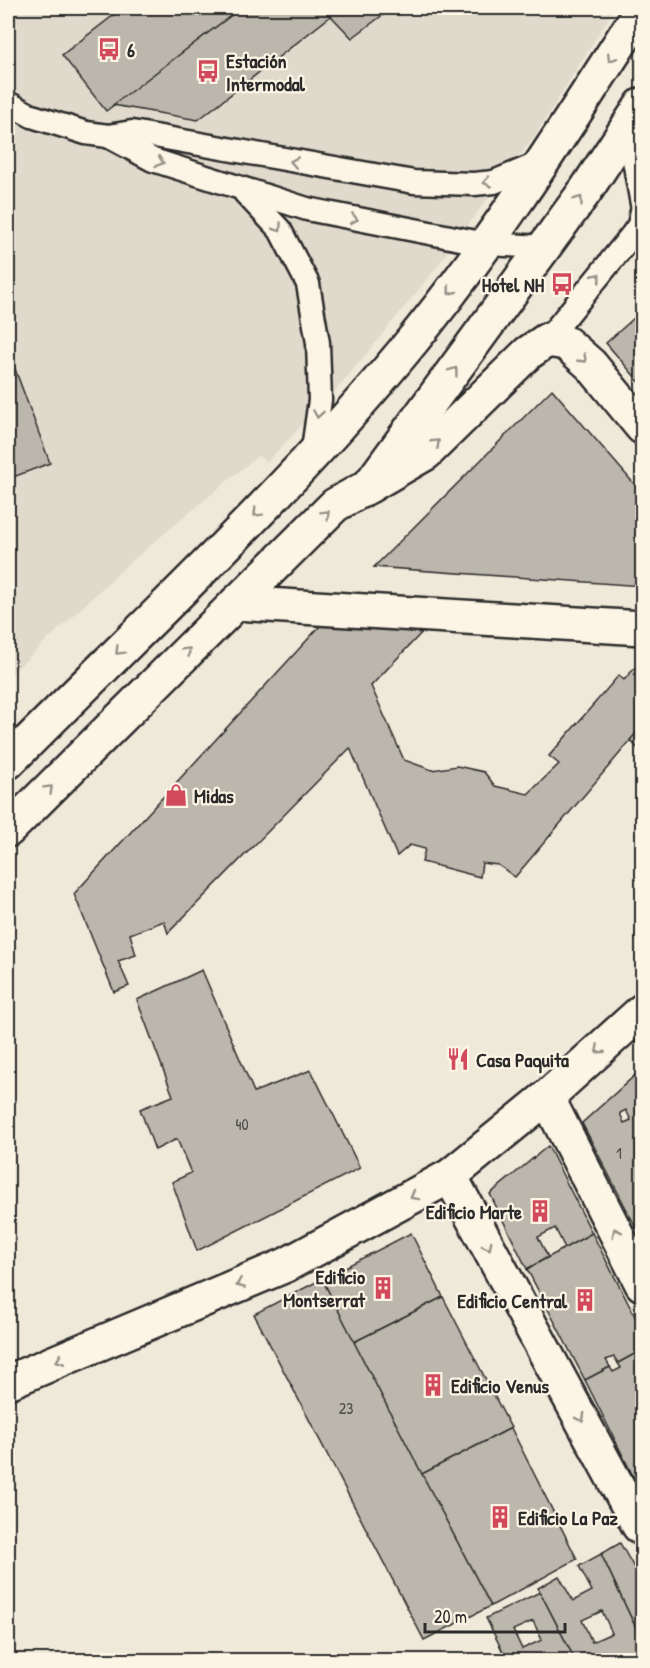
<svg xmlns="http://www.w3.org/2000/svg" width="650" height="1668" font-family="'Patrick Hand',sans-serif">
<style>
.built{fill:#e0dacc}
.building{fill:#bcb7ac;stroke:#2b2b2b;stroke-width:1.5;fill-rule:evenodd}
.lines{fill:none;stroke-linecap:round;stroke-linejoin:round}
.lane-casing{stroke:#2b2b2b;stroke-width:27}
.street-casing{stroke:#2b2b2b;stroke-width:38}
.primary-casing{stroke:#2b2b2b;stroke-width:38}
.lane{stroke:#fcf5e5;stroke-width:22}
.street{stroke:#fcf5e5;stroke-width:33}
.primary{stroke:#fcf5e5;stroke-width:33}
.oneway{stroke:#949088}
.labels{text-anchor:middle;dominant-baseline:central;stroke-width:4.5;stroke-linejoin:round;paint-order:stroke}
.number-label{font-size:16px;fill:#4f4e4b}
.poi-label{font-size:20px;font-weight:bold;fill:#2b2b2b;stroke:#fcf5e5;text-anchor:start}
</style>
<rect width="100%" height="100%" fill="#efe9da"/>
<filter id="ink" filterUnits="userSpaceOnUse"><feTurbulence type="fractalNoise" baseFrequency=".0167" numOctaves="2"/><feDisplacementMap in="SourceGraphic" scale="12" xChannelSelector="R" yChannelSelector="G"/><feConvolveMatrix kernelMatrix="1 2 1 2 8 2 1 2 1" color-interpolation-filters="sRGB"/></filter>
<g filter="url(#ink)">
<path class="built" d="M 8,8 L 615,8 L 534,137 L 429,277 L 345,380 L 267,462 L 258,456 L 237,473 L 128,564 L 8,677 Z"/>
<g class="building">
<path d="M 123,8 L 241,8 L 106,111 L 62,55 Z"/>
<path d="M 241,8 L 392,8 L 352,38 L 331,16 L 198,120 L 113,105 Z"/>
<path d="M 642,311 L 642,385 L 606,343 Z"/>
<path d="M 8,350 L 50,463 L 8,479 Z"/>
<path d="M 552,389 L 642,493 L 642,586 L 374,567 Z"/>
<path d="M 320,626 L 427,627 L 371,686 L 404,760 L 432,770 L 457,766 L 484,772 L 495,786 L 528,794 L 559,764 L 549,756 L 619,675 L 624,680 L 642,660 L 642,727 L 515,877 L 498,865 L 482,863 L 480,877 L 422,862 L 425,849 L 410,845 L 397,856 L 350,748 L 168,933 L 164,921 L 130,934 L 136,955 L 118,961 L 129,986 L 114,992 L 74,894 Z"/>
<path d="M 642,727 L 642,753 L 630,740 Z"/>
<path d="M 202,970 L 254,1092 L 311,1070 L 360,1168 L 197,1251 L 172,1182 L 191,1173 L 177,1139 L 155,1150 L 140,1109 L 173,1096 L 137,1000 Z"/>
<path d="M 642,1069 L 642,1146 L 638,1148 L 642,1157 L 642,1239 L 582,1123 ZM 626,1110 L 631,1120 L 624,1123 L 620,1113 Z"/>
<path d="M 548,1146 L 592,1233 L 565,1248 L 555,1228 L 538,1237 L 548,1257 L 527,1269 L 490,1194 Z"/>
<path d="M 411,1233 L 443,1297 L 354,1342 L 322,1279 Z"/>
<path d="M 592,1233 L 642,1330 L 642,1350 L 618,1363 L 614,1357 L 606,1360 L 610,1367 L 585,1380 L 527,1269 Z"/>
<path d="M 322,1279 L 491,1606 L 424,1640 L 254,1314 Z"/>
<path d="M 443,1297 L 511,1428 L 422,1474 L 354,1342 Z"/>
<path d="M 642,1350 L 642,1494 L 585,1380 L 610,1367 L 613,1372 L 621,1368 L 618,1363 Z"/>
<path d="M 511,1428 L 577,1559 L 491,1606 L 422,1474 Z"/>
<path d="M 620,1543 L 636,1571 L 642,1568 L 642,1641 L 601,1554 Z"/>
<path d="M 601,1554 L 642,1641 L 642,1660 L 575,1660 L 540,1592 L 538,1588 L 559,1576 L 573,1601 L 592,1591 L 579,1566 ZM 602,1611 L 612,1633 L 592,1642 L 582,1620 Z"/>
<path d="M 540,1592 L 575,1660 L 507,1660 L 486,1618 ZM 533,1621 L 542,1640 L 522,1649 L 513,1630 Z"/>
</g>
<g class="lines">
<g class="lane-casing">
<g id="lane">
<path d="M 8,103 L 32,116 L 86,133 L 108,136 L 132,132 L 414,182 L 474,184 L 494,182 L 542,162"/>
<path d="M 628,127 L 642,204"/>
<path d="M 108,136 L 153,160 L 307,209 L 486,244 L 544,247"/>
<path d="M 245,193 L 280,230 L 308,284 L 318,343 L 320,400 L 312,456"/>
<path d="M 547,340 L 632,235 L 639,225 L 642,211"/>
</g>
</g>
<g class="street-casing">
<g id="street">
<path d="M 369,486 L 426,453 L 528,353 L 547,340 L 566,343 L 591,365 L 642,427"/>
<path d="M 236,603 L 642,628"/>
<path d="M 547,1097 L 642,1284"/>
<path d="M 450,1176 L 639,1526"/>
<path d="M 8,1382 L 286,1265 L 450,1176 L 547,1097 L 642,1011"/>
</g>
</g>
<g class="primary-casing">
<g id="primary">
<path d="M 8,762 C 142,627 283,497 404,351 C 493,244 567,125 642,9"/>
<path d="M 8,830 L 335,505 L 369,486 L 586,190 L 642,105"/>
</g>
</g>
<use href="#lane" class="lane"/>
<use href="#street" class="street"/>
<use href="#primary" class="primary"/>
</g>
<defs><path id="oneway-chevron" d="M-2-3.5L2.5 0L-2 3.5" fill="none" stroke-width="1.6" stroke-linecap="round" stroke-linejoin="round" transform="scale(1.5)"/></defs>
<g class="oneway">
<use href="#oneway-chevron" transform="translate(611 58) rotate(122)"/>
<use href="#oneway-chevron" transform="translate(160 162) rotate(18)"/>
<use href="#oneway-chevron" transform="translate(294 162) rotate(-169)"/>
<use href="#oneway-chevron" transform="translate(487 182) rotate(170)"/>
<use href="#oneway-chevron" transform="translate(579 200) rotate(-54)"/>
<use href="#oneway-chevron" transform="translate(354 219) rotate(12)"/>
<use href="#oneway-chevron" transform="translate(278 228) rotate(55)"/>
<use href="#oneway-chevron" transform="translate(597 277) rotate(-51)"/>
<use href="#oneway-chevron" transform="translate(451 291) rotate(128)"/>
<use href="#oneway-chevron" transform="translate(583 359) rotate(43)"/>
<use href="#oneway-chevron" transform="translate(454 371) rotate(-54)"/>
<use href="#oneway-chevron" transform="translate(318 414) rotate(99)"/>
<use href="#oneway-chevron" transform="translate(436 443) rotate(-44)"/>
<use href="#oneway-chevron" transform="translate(257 513) rotate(135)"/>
<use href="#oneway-chevron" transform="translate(326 514) rotate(-45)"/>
<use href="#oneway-chevron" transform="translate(119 651) rotate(135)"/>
<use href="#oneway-chevron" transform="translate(187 651) rotate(-45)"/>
<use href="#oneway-chevron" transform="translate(49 789) rotate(-45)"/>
<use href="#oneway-chevron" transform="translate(599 1050) rotate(138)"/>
<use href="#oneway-chevron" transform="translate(414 1196) rotate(151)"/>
<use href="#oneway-chevron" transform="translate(616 1232) rotate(-117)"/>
<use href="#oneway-chevron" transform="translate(488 1246) rotate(62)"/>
<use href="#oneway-chevron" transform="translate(240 1284) rotate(157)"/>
<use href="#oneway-chevron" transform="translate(60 1360) rotate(158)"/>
<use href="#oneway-chevron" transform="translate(581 1418) rotate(62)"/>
</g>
</g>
<defs>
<g id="bus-bare" transform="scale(1.8)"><path d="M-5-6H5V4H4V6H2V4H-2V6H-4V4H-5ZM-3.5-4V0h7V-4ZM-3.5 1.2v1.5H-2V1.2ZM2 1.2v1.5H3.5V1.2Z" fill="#d1495b" stroke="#fcf5e5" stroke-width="2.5" paint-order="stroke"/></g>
<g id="shop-bare" transform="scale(1.8)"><path d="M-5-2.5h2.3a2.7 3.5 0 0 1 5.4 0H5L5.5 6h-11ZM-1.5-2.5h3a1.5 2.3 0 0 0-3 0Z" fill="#d1495b" stroke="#fcf5e5" stroke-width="2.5" paint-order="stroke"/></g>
<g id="restaurant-bare" transform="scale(1.8)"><path d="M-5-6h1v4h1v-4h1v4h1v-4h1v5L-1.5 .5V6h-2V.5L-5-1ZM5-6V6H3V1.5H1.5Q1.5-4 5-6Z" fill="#d1495b" stroke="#fcf5e5" stroke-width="2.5" paint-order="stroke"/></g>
<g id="building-bare" transform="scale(1.8)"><path d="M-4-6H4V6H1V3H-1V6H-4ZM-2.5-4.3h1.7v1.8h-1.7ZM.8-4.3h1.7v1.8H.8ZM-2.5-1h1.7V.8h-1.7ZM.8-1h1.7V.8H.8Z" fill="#d1495b" stroke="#fcf5e5" stroke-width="2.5" paint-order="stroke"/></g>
</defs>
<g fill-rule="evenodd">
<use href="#bus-bare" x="109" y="49"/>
<use href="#bus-bare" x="208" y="71"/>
<use href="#bus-bare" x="562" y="284"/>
<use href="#shop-bare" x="176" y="795"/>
<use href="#restaurant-bare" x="458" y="1059"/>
<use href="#building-bare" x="540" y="1211"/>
<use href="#building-bare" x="383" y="1288"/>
<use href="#building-bare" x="585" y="1300"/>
<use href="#building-bare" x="433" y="1385"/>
<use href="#building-bare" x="500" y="1517"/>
</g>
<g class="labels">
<g class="number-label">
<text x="242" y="1124">40</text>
<text x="619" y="1153">1</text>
<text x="346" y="1408">23</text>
</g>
<g class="poi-label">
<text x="127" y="49">6</text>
<text x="226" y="60">Estación<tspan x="226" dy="23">Intermodal</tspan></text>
<text x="544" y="284" text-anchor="end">Hotel NH</text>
<text x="194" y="795">Midas</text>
<text x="476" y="1059">Casa Paquita</text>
<text x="522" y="1211" text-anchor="end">Edificio Marte</text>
<text x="365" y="1276" text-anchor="end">Edificio<tspan x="365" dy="23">Montserrat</tspan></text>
<text x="567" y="1300" text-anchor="end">Edificio Central</text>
<text x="451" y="1385">Edificio Venus</text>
<text x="518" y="1517">Edificio La Paz</text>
</g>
</g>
<rect width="650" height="1668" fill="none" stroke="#fcf5e5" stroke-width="30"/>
<rect x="15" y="15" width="620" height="1638" fill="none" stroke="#2b2b2b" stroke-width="2" filter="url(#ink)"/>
<path d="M425 1623v9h140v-9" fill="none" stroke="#2b2b2b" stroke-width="3"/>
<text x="434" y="1623" font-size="18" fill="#2b2b2b" stroke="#fcf5e5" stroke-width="4.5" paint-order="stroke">20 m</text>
</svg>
